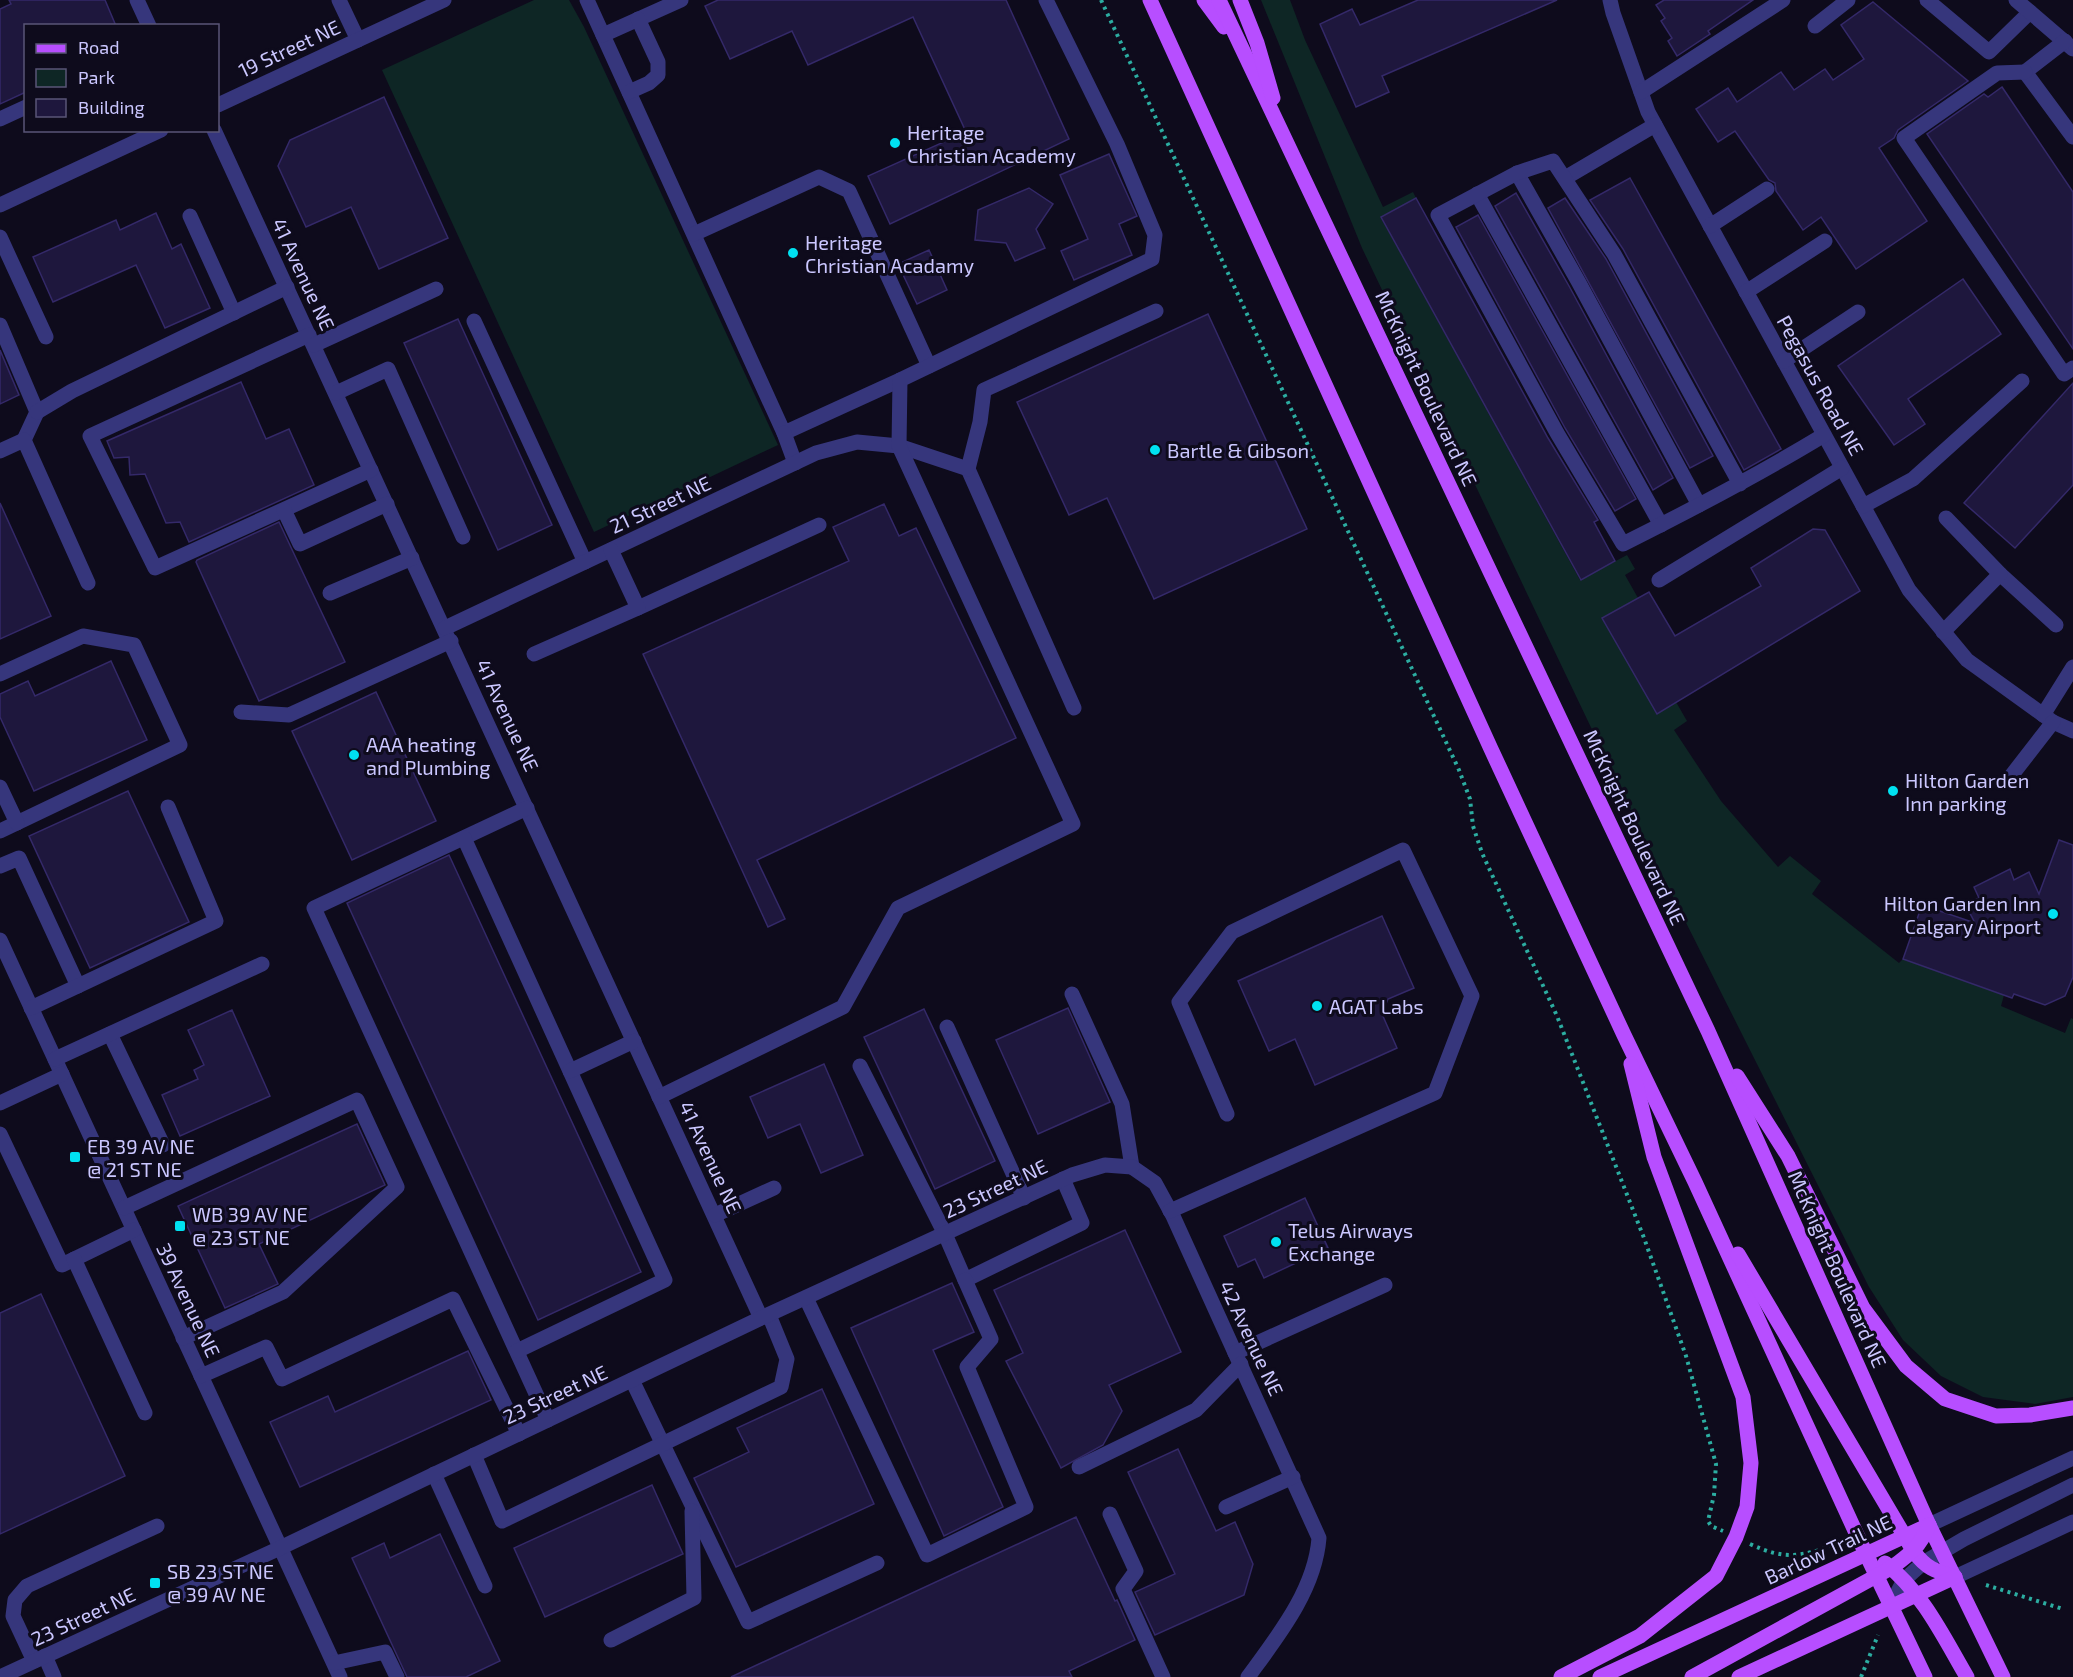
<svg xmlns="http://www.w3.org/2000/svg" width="2073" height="1677" font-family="'Exo 2',sans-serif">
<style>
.green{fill:#0e2625}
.building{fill:#1e173d;stroke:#342969;stroke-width:1.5}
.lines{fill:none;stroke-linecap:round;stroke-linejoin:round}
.path{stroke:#2cada1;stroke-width:4;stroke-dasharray:3 4.5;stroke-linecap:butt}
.minor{stroke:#36367c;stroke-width:15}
.major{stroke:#b74eff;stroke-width:15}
.poi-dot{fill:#00e1f1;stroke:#0e0b1c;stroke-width:2}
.labels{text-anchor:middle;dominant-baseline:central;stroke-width:6;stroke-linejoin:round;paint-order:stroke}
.street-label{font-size:20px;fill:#cbc7ff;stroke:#0e0b1c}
.poi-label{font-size:20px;fill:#cbc7ff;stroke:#0e0b1c;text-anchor:start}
</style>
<rect width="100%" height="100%" fill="#0e0b1c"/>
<g class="green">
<path d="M 534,0 L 569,0 L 584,27 L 778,445 L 594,532 L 382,70 Z"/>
<path d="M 1261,0 L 1290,0 L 1305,40 L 1383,207 L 1413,192 L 1416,198 L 1381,218 L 1580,580 L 1627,555 L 1635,569 L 1625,575 L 1638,598 L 1602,618 L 1657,713 L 1676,702 L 1687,721 L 1674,730 L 1721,801 L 1778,867 L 1790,856 L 1821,881 L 1812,894 L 1899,963 L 1903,959 L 2004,995 L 2001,1006 L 2065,1033 L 2071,1018 L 2073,1019 L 2073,1397 L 2035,1404 L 1983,1397 L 1941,1376 L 1903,1340 L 1869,1287 L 1651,853 L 1362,248 Z"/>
</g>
<g class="building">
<path d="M 9,0 L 105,0 L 116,26 L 26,26 L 26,92 L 0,104 L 0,9 L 11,4 Z"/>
<path d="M 718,0 L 1006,0 L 1069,139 L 890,224 L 868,176 L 966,132 L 913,17 L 808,65 L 792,31 L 730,59 L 705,6 Z"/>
<path d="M 1418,0 L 1557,0 L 1382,76 L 1389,92 L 1356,107 L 1320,24 L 1352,9 L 1360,25 Z"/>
<path d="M 1664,0 L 1753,0 L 1708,31 L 1710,34 L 1677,56 L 1668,41 L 1672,38 L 1661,21 L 1665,18 L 1656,5 Z"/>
<path d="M 1873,2 L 1968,81 L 1898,130 L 1894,138 L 1879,148 L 1927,221 L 1856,269 L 1821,217 L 1803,230 L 1776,191 L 1775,183 L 1769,180 L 1735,131 L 1718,142 L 1696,109 L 1728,88 L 1737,102 L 1781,72 L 1794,90 L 1825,69 L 1833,80 L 1864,59 L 1841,25 Z"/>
<path d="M 2002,87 L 2073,192 L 2073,349 L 1927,134 L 1984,94 L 1988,97 Z"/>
<path d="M 384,97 L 448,238 L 379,269 L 351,207 L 306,227 L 278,166 L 290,140 Z"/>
<path d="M 1109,154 L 1137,216 L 1119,224 L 1132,255 L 1074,280 L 1061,251 L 1088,239 L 1060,175 Z"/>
<path d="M 1630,178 L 1781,449 L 1744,470 L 1623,249 L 1590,200 Z"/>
<path d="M 1029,188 L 1053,204 L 1036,229 L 1045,248 L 1015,261 L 1006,243 L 975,240 L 978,210 Z"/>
<path d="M 1516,193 L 1569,286 L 1673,478 L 1653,490 L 1495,206 Z"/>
<path d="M 1416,198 L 1548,438 L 1598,520 L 1594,522 L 1615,561 L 1581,580 L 1381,217 Z"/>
<path d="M 1565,198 L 1606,259 L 1713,456 L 1690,468 L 1548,208 Z"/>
<path d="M 156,213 L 172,249 L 181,244 L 210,308 L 165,328 L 136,265 L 53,302 L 33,257 L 116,220 L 120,230 Z"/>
<path d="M 1478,215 L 1636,499 L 1615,511 L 1565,428 L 1456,227 Z"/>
<path d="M 929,250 L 947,290 L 917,304 L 898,264 Z"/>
<path d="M 1963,279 L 2001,334 L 1908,399 L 1925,424 L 1894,445 L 1838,366 Z"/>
<path d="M 1208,314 L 1307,529 L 1154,599 L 1107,498 L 1069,515 L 1017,402 Z"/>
<path d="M 458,319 L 552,525 L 498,550 L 404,343 Z"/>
<path d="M 0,350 L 19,395 L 0,404 Z"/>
<path d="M 241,382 L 266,439 L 289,429 L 314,485 L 189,542 L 180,522 L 166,523 L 145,474 L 130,475 L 129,457 L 114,458 L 107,441 Z"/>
<path d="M 2073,383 L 2073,485 L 2015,548 L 1964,503 Z"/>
<path d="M 0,503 L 51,616 L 0,639 Z"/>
<path d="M 884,504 L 899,536 L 916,528 L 1016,738 L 757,860 L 785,919 L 768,927 L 643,654 L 849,561 L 833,527 Z"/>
<path d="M 279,522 L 345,662 L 259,701 L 196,562 L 197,560 Z"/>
<path d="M 1813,529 L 1825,530 L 1860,591 L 1657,714 L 1602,618 L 1649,592 L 1675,636 L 1761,586 L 1751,568 Z"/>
<path d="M 111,661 L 147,740 L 34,791 L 0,717 L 0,694 L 28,681 L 35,696 Z"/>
<path d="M 376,692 L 436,821 L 352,860 L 292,731 Z"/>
<path d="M 128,791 L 189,922 L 90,968 L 29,836 Z"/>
<path d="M 2059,840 L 2073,845 L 2073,977 L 2065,996 L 2045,1005 L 2014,994 L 2012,998 L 1903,959 L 1922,905 L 1975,923 L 1965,904 L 1979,898 L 1974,887 L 2010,869 L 2014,880 L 2029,872 L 2039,894 Z"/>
<path d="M 449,855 L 641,1272 L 538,1320 L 347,903 Z"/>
<path d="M 1382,916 L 1414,988 L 1388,999 L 1382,1014 L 1397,1048 L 1315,1085 L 1295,1039 L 1269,1051 L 1238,981 Z"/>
<path d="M 1068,1008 L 1110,1102 L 1038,1134 L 996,1040 Z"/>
<path d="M 924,1009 L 995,1161 L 935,1189 L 864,1037 Z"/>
<path d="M 232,1010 L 270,1096 L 180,1136 L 162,1095 L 198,1079 L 194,1070 L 204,1065 L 188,1030 Z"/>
<path d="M 824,1064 L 863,1155 L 821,1173 L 800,1124 L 768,1138 L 750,1097 Z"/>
<path d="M 357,1124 L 385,1185 L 259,1244 L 278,1284 L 225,1308 L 178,1206 Z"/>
<path d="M 1305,1198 L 1328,1248 L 1264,1278 L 1255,1259 L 1238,1267 L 1224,1236 Z"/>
<path d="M 1125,1230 L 1181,1352 L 1109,1385 L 1122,1411 L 1103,1445 L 1061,1468 L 1006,1361 L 1023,1353 L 994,1290 Z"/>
<path d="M 952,1283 L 974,1332 L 933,1350 L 1003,1507 L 944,1536 L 851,1328 Z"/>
<path d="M 41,1294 L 125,1476 L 0,1534 L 0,1313 Z"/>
<path d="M 468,1351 L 491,1400 L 300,1487 L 270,1422 L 328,1396 L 335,1412 Z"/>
<path d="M 822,1389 L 874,1504 L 736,1567 L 694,1478 L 749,1452 L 737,1428 Z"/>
<path d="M 1178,1449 L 1216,1531 L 1235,1522 L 1253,1564 L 1244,1595 L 1155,1635 L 1135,1592 L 1175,1574 L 1128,1472 Z"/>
<path d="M 652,1485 L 683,1554 L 545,1617 L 514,1548 Z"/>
<path d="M 1076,1517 L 1115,1601 L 1117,1600 L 1135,1640 L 1069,1671 L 1072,1677 L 731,1677 Z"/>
<path d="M 440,1534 L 500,1661 L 466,1677 L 407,1677 L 352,1558 L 384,1543 L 390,1558 Z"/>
</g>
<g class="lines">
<g class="path">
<path d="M 1101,0 L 1459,770 L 1470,799 L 1473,826 L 1482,853 L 1557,1016 L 1644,1238 L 1686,1356 L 1716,1464 L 1714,1495 L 1708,1521 L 1711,1526 L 1723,1531"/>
<path d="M 1750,1544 C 1785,1560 1799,1557 1835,1545"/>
<path d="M 1986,1585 L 2063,1609"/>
<path d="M 1861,1677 L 1878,1635"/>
</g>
<g class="minor">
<path d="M 137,0 L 149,26"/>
<path d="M 339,0 L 358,40"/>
<path d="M 587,0 L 784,433 L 900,380"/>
<path d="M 1610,0 L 1613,13 L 1648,112 L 1909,590 L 1967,660 L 2053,722 L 2073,731"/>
<path d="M 1927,0 L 1989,52 L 2030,12"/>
<path d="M 2016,0 L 2073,49"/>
<path d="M 1815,26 L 1848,0"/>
<path d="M 603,35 L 681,0"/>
<path d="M 2065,41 L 2025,72 L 2073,137"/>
<path d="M 2025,72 L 1997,73 L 1904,138 L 2064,374 L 2073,368"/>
<path d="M 629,92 L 649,83 L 658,75 L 658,62 L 638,19"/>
<path d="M 1641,92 L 1783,0"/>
<path d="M 218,105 L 444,0"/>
<path d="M 0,119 L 26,107"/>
<path d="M 214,130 L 761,1318"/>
<path d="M 1517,173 L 1578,281 L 1699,505"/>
<path d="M 1565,178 L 1655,125"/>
<path d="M 1477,194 L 1661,525"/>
<path d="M 0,205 L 161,130"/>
<path d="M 190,216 L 234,313"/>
<path d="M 1710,226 L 1767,189"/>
<path d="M 694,234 L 819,177 L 849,191 L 929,366"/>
<path d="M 0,237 L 46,337"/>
<path d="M 1746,292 L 1825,241"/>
<path d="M 474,321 L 585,562"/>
<path d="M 0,325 L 37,412 L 24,440"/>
<path d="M 309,335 L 90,436 L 155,568 L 371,470"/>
<path d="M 314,345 L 436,289"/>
<path d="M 1784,361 L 1858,312"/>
<path d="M 336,393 L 388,369 L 463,537"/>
<path d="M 37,412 L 72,391 L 287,287"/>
<path d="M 784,433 L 795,463"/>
<path d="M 0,451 L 24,440 L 88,583"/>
<path d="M 968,469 L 1074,708"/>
<path d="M 1740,484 L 1614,254 L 1553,161 L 1517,173 L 1438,215 L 1557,433 L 1623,544 C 1691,510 1758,475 1824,435"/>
<path d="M 1863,506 L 1913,479 L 2022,381"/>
<path d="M 284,510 L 300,544 L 387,504"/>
<path d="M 2000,574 L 2056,625"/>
<path d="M 1659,580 L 1842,468"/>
<path d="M 330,593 L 412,558"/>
<path d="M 638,608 L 819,525"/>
<path d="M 445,628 L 816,453 L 857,442 L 899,446 L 968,469 L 980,422 L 984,390 L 1156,311"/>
<path d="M 1943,632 L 2000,574 L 1946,518"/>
<path d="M 534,654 L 638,608 L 611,550"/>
<path d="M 0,674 L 83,636 L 134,645 L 180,745 L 0,831"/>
<path d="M 241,712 L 289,715 L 451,641"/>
<path d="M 2043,715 L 2073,667"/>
<path d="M 2008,780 L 2053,722"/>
<path d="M 0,787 L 17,823"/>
<path d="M 527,808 L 314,908 L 548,1420"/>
<path d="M 464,838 L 665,1280 L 517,1351"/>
<path d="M 0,866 L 19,858 L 78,986"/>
<path d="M 0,940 L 340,1677"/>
<path d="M 1072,994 L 1122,1104 L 1132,1167"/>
<path d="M 31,1008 L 216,921 L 168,807"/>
<path d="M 947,1027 L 1024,1198"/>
<path d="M 110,1034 L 163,1145"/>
<path d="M 55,1059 L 262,964"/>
<path d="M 860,1066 L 945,1234 L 965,1280 L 1082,1223 L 1063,1179"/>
<path d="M 570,1071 L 634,1041"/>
<path d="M 659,1097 L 843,1007 L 898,908 L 1073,824 L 899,446 L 900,380 L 1152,259 L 1155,235 L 1117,144 L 1046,0"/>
<path d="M 0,1103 L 62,1074"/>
<path d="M 0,1134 L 62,1265 L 134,1230"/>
<path d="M 1132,1167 L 1155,1183 L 1173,1216 L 1319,1538 C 1315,1590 1278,1636 1248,1677"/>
<path d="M 124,1208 L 357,1100 L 397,1187 L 283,1292 L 183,1338"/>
<path d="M 1170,1211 L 1435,1093 L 1472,996 L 1403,850 L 1232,932 L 1179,1002 L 1227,1114"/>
<path d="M 715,1215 L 774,1188"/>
<path d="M 74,1259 L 145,1413"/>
<path d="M 806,1298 L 927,1555 L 1026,1507 L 967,1367 L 991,1339 L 965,1280"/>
<path d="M 1235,1353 L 1385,1285"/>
<path d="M 201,1376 L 266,1347 L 282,1379 L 453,1299 L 519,1434"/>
<path d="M 632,1380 L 748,1622 L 877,1563"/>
<path d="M 474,1455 L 502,1521 L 781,1387 L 787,1359 L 769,1315"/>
<path d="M 1079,1467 L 1196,1410 L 1241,1364"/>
<path d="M 434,1474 L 485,1586"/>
<path d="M 1226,1507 L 1293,1477"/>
<path d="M 1110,1514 L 1136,1571 L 1123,1589 L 1163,1677"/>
<path d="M 1929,1525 L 2073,1458"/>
<path d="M 1955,1577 L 2073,1522"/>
<path d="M 1890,1607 L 1904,1580 L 1923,1563 L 1964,1539 L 2073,1485"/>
<path d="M 611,1640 L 694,1598 L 692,1511"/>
<path d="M 45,1656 L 54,1677"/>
<path d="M 34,1661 L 13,1616 L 15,1600 L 27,1586 L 157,1526"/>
<path d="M 334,1663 L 385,1652 L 397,1677"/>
<path d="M 0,1677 L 280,1548 L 761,1318 L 1072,1175 L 1105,1165 L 1132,1167"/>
</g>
<g class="major">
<path d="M 1150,0 L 1491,749 L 1624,1035 L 1695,1182 L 1857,1535 L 1925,1677"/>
<path d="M 1204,0 L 1224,27"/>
<path d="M 1219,0 L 1708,1031 L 1929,1525 L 2003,1677"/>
<path d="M 1240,0 L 1257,43 L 1273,98"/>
<path d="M 1737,1076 L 1788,1156 L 1863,1308 L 1906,1366 L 1945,1399 L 1996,1416 L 2030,1415 L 2073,1408"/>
<path d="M 1738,1254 L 1914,1552 C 1927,1569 1935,1571 1955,1577"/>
<path d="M 1885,1563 C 1923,1593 1943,1636 1967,1677"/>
<path d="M 1561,1677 L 1640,1636 L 1716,1576 L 1736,1537 L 1747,1507 L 1751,1463 L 1743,1397 L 1654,1157 L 1631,1064"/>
<path d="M 1600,1677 L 1929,1525"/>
<path d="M 1692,1677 L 1891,1568 C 1910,1554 1920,1547 1929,1525"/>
<path d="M 1739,1677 L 1955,1577"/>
</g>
</g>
<g class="poi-dot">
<circle cx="895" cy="143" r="6"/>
<circle cx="793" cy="253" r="6"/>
<circle cx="1155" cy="450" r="6"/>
<circle cx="354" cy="755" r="6"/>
<circle cx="1893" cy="791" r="6"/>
<circle cx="2053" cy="914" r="6"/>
<circle cx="1317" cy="1006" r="6"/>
<rect x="69" y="1151" width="12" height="12" rx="3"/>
<rect x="174" y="1220" width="12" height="12" rx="3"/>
<circle cx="1276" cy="1242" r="6"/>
<rect x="149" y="1577" width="12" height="12" rx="3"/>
</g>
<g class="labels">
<g class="street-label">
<text transform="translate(289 48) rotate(-25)">19 Street NE</text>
<text transform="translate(304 274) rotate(65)">41 Avenue NE</text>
<text transform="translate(1821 385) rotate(61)">Pegasus Road NE</text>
<text transform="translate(1427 388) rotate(65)">McKnight Boulevard NE</text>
<text transform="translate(660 504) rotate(-25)">21 Street NE</text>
<text transform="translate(508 715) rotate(65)">41 Avenue NE</text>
<text transform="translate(1635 827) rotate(65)">McKnight Boulevard NE</text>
<text transform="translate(711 1157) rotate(65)">41 Avenue NE</text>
<text transform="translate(995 1188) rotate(-25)">23 Street NE</text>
<text transform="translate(1838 1269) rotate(66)">McKnight Boulevard NE</text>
<text transform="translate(189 1300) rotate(65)">39 Avenue NE</text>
<text transform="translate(1252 1338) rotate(65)">42 Avenue NE</text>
<text transform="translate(555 1394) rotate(-25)">23 Street NE</text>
<text transform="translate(1828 1549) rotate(-25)">Barlow Trail NE</text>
<text transform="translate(83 1616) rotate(-25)">23 Street NE</text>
</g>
<g class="poi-label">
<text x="907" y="132">Heritage<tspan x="907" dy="23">Christian Academy</tspan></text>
<text x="805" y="242">Heritage<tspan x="805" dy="23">Christian Acadamy</tspan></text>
<text x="1167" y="450">Bartle &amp; Gibson</text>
<text x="366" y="744">AAA heating<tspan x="366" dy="23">and Plumbing</tspan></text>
<text x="1905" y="780">Hilton Garden<tspan x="1905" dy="23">Inn parking</tspan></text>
<text x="2041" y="903" text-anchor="end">Hilton Garden Inn<tspan x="2041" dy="23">Calgary Airport</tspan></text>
<text x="1329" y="1006">AGAT Labs</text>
<text x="87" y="1146">EB 39 AV NE<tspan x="87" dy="23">@ 21 ST NE</tspan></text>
<text x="192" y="1214">WB 39 AV NE<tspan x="192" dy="23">@ 23 ST NE</tspan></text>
<text x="1288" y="1230">Telus Airways<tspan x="1288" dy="23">Exchange</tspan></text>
<text x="167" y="1571">SB 23 ST NE<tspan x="167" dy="23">@ 39 AV NE</tspan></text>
</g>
</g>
<rect x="24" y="24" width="195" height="108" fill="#0e0b1c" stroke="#5a5677" stroke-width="1.5"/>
<rect x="36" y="44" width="30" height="9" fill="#b74eff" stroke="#5a5677" stroke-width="1.5"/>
<text x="78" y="54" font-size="18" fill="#cbc7ff">Road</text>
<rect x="36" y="69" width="30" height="18" fill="#0e2625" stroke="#5a5677" stroke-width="1.5"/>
<text x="78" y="84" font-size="18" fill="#cbc7ff">Park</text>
<rect x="36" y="99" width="30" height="18" fill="#1e173d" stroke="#5a5677" stroke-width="1.5"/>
<text x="78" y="114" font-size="18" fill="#cbc7ff">Building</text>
</svg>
